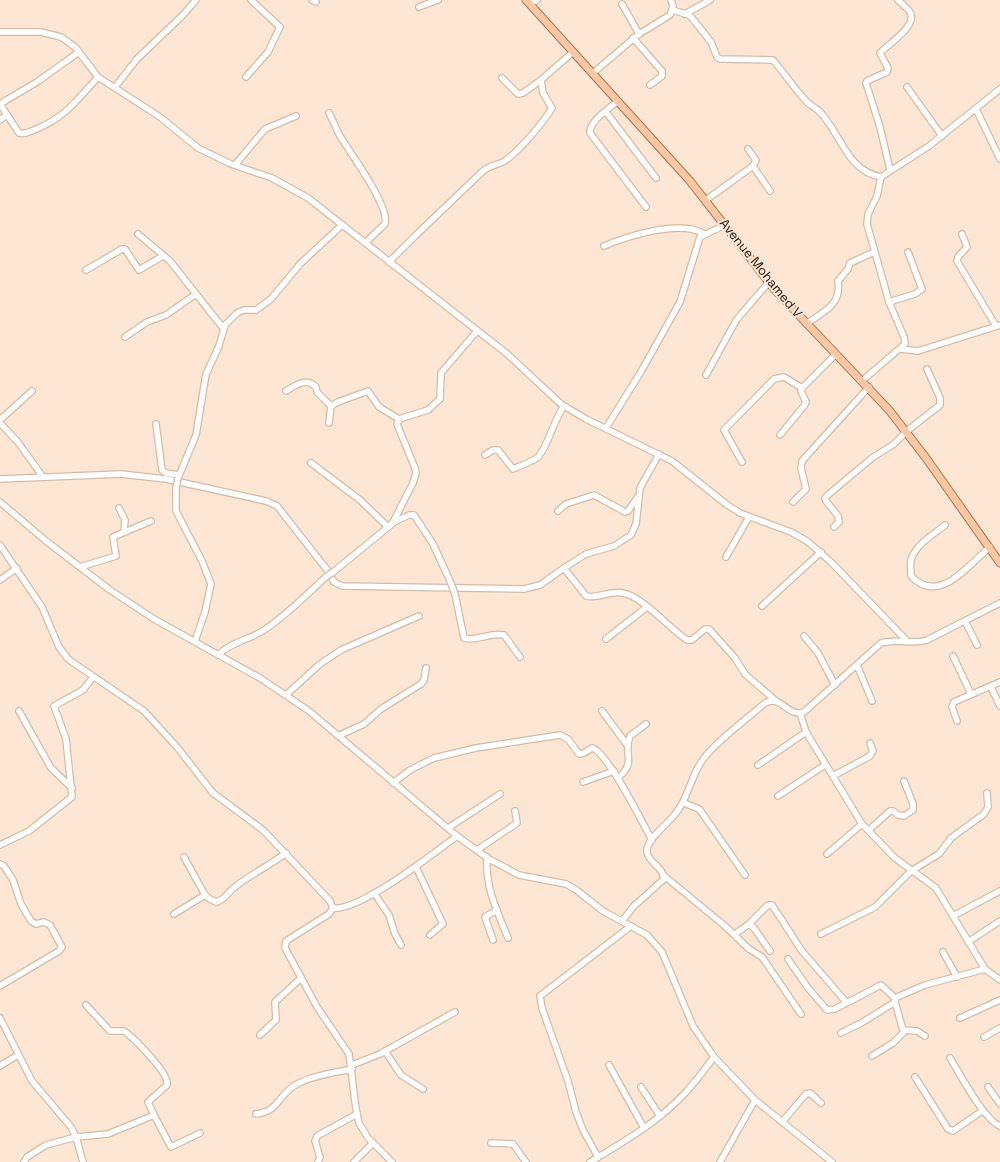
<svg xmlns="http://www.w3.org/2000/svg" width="1000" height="1162" font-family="'Space Grotesk',sans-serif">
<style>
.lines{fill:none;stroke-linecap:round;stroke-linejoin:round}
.minor-casing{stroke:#d6bba4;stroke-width:8}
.major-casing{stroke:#ab7249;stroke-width:9}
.minor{stroke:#fff;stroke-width:5.5}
.major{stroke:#fbc8a6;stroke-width:7}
.minor-bridge-casing{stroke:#d6bba4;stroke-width:8;stroke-linecap:butt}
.minor-bridge{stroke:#fff;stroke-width:5.5}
.labels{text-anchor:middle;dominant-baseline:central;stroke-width:4;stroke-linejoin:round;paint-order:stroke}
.street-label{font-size:13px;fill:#1d140b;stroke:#fde7d4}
</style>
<rect width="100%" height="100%" fill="#fde7d4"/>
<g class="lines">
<g class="minor-casing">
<g id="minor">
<path d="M 312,0 L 316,2"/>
<path d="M 530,4 L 537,0"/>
<path d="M 622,4 L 639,34"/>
<path d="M 419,7 L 438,0"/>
<path d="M 672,10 L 689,15 L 692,18 L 711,42 L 717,57 L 720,59 L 773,60 C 785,74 795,90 808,103 C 812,106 817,109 820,112 C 841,134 847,171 881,177"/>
<path d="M 685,14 L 710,0"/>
<path d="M 0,32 L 41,32 L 61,37 L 75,47 L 98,77 L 160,117 L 198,148 L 231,164 L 272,178 L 308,198 L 506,353 L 561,404 L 586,419 L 672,461 L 726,504 L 740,513 L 791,532 L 807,541 L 832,563 L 906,640"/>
<path d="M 633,38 L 662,71 L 662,76 L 650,85"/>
<path d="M 593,73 L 639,34 L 670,15 L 673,6 L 671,0"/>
<path d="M 246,77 L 268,52 L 280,27 L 251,0"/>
<path d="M 502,78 L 518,94 L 523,93 L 541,80"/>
<path d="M 115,87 L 137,59 L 183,15 L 196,0"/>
<path d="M 907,87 L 942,136"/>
<path d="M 618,101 C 610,108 589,121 590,133 L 646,207"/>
<path d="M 0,104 L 19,133 C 24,135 29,132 34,130 C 65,118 76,101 98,77"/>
<path d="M 0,104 L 37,82 L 79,52"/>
<path d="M 976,109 L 1000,159"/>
<path d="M 606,112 L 656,178"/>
<path d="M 329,113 C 333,120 336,129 340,136 C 350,153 390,206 385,224 L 365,243"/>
<path d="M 0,120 L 7,115"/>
<path d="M 235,165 L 265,129 L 296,116"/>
<path d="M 753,166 L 770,191"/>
<path d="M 890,170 L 880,127 L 866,83 L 867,81 L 887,72 L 888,68 L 880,53 C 888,44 915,28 911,14 C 909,9 902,4 898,0"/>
<path d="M 706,200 L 753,166 L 756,160 L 748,149"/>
<path d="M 138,234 L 170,261 L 223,328"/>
<path d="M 962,234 L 967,247 L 958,257 L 957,261 L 996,326"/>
<path d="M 604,246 C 628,236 681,219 704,234"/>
<path d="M 389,262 L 414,237 L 483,171 C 492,164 500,165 506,160 C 520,150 543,123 552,108 L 543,93 L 541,80 L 573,52"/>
<path d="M 86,270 L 122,249 L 125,249 L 139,270 L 163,256"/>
<path d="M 889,302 L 915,294 L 922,289 L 908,252"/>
<path d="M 806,324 C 823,312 842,305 838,281 L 848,269 L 850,263 L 874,252"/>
<path d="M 125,337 L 147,322 L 166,315 L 196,294"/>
<path d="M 901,349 L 918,351 L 1000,325"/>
<path d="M 706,375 L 737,319 L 769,282"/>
<path d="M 863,380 L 905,344 L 904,337 L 889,302 L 867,224 L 868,214 L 877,196 L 881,177 L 929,146 L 1000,89"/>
<path d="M 286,391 C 296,385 306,377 316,387 L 317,392 L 331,406"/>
<path d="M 0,420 L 32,391"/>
<path d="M 0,423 L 17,441 L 43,477"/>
<path d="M 329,423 L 331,406 L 338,402 L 368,391 L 379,407 L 399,419"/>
<path d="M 156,424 L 162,470 L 166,473 L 179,475"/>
<path d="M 606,428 L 642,370 L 680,302 L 700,237 L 725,225"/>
<path d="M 780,435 L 804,406 L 806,402 L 801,391 L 802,388 L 836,354"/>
<path d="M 659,454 L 640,488 L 636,524 L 631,535 L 614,546 L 586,554 L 564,568 L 586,596 C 597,599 611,590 623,593 C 642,596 670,629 687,640 L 692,640 L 705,629 L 709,629 L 735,658 L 745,674 L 776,701"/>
<path d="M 485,455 L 493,450 L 498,450 L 513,469 C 518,467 535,460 538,457 C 549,445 553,421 564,406"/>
<path d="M 742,462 L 724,430 L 774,379 L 784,377 L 802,388"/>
<path d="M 311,463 L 360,500 L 388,527"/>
<path d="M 178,478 L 196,435 L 206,374 L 219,346 L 225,325 L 237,313 L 244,310 L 256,310 L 271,299 L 300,264 L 342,225"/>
<path d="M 0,479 L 121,474 L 166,479 L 266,501 L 277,506 L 328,571 L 334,582 L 342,586 L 524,589 L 540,585 L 564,568"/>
<path d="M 176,488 L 176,511 L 202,561 L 211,584 L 205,612 L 195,641"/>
<path d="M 0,502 L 46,541 L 110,590 L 154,619 L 260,678 L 309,711 L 457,836 L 489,859 L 519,875 L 566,884 L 575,889 L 603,911 L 647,935 L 662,952 L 693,1026 L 714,1057 L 755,1100 L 832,1162"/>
<path d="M 793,502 L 806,489 L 801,468 L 802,461 L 869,387"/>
<path d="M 119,508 L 125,520 L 124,531"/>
<path d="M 558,511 L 566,504 L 594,495 L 625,512 L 628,511 L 637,498"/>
<path d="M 392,523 L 409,515 L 414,515 L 433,544 L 450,581"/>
<path d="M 945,525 C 934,534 915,545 911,560 C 910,565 911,571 911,576 C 939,606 968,565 990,547"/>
<path d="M 834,527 L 839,522 L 838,516 L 826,501 L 825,498 L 829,494 L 872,458 L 894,444 L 907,431 L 940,405 L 940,398 L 927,369"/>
<path d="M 0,545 L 42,607 L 59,647 L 68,659 L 144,711 L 177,747 L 213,793 L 263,830 L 330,901 L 333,908 L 329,914 L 286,941 L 285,948 L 317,1007 L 349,1054 L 356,1109 L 359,1123 L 368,1138 L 392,1162"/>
<path d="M 726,557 L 749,517"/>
<path d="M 80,567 L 116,556 L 113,537 L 151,521"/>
<path d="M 332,573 L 392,524 L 413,483 L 416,473 L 415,468 L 397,424 L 399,419 L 428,410 L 440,399 L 441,373 L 477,331"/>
<path d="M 0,580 L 17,568"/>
<path d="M 455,594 L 464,638 C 477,642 490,632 504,635 L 520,657"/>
<path d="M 762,606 L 821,552"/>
<path d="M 965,621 L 977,645"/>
<path d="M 804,636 L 818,653 L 835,685"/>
<path d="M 606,639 L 647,607"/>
<path d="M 218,655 C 231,642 249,640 264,630 C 287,615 306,595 327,576"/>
<path d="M 953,656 L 971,694"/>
<path d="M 857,665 L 872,701"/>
<path d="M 991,687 L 1000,706"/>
<path d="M 286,695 L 320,664 L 341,650 L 419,616"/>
<path d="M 19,711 L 51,768 L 72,788"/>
<path d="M 602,711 L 628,746"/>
<path d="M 800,713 L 806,732 L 862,824 L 895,858 L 936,888 L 985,969 L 1000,980"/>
<path d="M 957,721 L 952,707 L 954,702 L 1000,682"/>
<path d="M 338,736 L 364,724 L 381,709 L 421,684 L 424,680 L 426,668"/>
<path d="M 758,765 L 806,732"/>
<path d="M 833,776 L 870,756 L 873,751 L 870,743"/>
<path d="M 618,778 C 638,760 622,755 630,736 L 646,724"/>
<path d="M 583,782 L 614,771"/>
<path d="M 393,783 L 410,770 L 434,758 L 476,748 L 560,735 L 568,739 L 579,754 L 584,753 L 592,748 C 607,751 643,824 652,840"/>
<path d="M 778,796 L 825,765"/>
<path d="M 684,803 L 699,809 L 702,813 L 745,875"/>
<path d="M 448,828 L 500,794"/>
<path d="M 869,830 L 890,811 L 893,811 L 898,815 L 904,816 L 913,810 L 913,804 L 904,781"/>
<path d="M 0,845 L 29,831 L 72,797 L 66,739 L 54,706 L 83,690 L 93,677"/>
<path d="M 477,850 L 517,823 L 515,811"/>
<path d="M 827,854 L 862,824"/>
<path d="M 184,857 L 205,895 L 210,899 L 216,902 C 225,900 229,891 236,886 C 252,874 270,865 286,853"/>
<path d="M 487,857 C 485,887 497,911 508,938"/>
<path d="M 0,864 L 4,866 L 13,880 L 21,904 L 31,921 L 36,924 L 44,922 L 50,925 L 62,947 L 59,951 L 0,986"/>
<path d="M 416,867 L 443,924 L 430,935"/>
<path d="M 663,875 L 725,926 L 749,949 L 762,957 L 801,1014"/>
<path d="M 374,893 L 389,915 L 395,934 L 401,945"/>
<path d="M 333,908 C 359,912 434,853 457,836"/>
<path d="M 174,914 L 205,895"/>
<path d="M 953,916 L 1000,891"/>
<path d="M 622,921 L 634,906 L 663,880 C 666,867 645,862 647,849 C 650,836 668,824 676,813 C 688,798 690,780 700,764 C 709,747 749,717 765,703 C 781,694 788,718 804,712 L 881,643 C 897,638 912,645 927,640 L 1000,603"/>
<path d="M 749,924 L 754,928 L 770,951"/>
<path d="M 735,934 L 749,924 L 768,905 L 772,905 L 802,951 L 846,1002"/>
<path d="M 821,934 L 875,907 L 911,871 L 939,854 L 951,838 L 984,814 L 988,807 L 987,793"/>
<path d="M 493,940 L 485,917 L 497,910"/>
<path d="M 968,942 L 1000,921"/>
<path d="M 943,952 L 957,977"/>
<path d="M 788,959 L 808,988 L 827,1010 L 835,1009 L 881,985 L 895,998"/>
<path d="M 0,1018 L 32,1081 L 71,1127 L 76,1137 L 83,1162"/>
<path d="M 960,1018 L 1000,1000"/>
<path d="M 841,1033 L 863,1022 L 895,1002"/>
<path d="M 260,1035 L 276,1020 L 275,1002 L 300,979"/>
<path d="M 925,1036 L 917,1031 L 903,1030 L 895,1002 L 895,998 L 925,985 L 985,969"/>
<path d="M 984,1037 L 1000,1028"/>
<path d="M 385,1051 L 401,1075 L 423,1089"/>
<path d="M 872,1056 L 893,1043 L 905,1031"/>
<path d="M 950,1058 C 960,1074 984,1120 1000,1126"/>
<path d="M 352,1065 L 380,1054 L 455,1012"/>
<path d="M 609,1065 L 644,1128"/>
<path d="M 0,1066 L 18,1055"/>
<path d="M 915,1077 L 948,1129 L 953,1131 L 982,1111"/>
<path d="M 641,1087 L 660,1116"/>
<path d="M 988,1087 L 1000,1104"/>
<path d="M 256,1114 C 279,1112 279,1093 297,1084 C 314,1075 334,1073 352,1069"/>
<path d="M 154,1115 L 171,1147 L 200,1133"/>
<path d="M 782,1122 L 806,1094 L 810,1093 L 821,1103"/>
<path d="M 491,1143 L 513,1144 L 526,1162"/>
<path d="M 598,1157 L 583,1130 L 576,1112 L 568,1081 L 542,1008 L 540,996 L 631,926"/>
<path d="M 24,1162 L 27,1157 L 46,1145 L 76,1137 L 108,1134 L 152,1116 L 154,1115 L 148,1102 L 167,1085 C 170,1074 134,1038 124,1031 L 110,1031 L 86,1005"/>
<path d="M 318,1162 L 320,1157 L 315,1141 L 317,1136 L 357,1114"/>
<path d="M 354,1162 L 373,1143"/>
<path d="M 590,1162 C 625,1141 660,1121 687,1091 C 696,1081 705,1069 714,1057"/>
<path d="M 720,1162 L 755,1100"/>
</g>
</g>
<g class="major-casing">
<path id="major" d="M 526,0 L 690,181 L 775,290 L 889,410 L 926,458 L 1000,563"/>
</g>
<use href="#minor" class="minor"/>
<use href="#major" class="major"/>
<g class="minor-bridge-casing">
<g id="minor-bridge">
<path d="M 176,488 L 178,478"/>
<path d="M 327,576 L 332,573"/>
<path d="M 450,581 L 455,594"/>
</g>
</g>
<use href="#minor-bridge" class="minor-bridge"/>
</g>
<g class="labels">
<g class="street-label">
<text transform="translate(761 268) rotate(51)">Avenue Mohamed V</text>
</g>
</g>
</svg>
